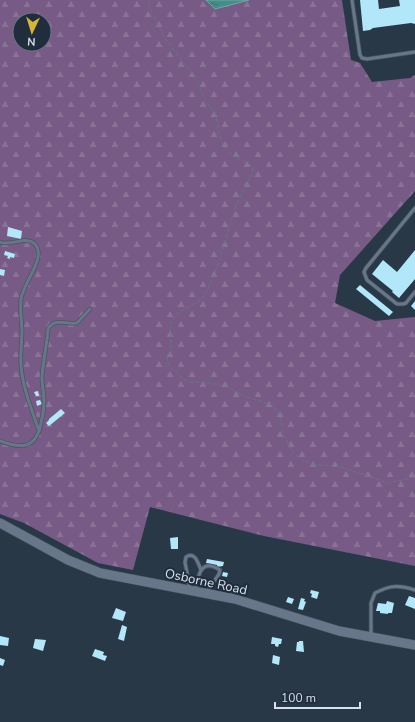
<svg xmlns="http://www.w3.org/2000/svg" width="415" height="722" font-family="'Nunito Sans',sans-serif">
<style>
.forest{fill:url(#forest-firs);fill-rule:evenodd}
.water{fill:url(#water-ripples);stroke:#70a7a6}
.building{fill:#b2e7f9}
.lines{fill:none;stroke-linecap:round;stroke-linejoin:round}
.lane-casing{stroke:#495562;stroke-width:4.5}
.secondary-casing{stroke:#495562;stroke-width:10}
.path{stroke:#687582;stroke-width:1;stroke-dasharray:4 2;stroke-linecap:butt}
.lane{stroke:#677789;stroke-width:3}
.secondary{stroke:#677789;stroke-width:9}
.labels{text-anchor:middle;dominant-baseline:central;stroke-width:4;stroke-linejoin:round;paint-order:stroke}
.street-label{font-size:13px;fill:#d8e1eb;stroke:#1f2d3d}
</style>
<defs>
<pattern id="forest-firs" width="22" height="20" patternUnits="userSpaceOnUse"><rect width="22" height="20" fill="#775b86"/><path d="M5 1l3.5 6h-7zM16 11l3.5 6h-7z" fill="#8a7297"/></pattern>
<pattern id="water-ripples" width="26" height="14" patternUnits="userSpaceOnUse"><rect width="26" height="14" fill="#448e88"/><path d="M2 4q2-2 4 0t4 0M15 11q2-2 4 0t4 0" fill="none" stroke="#437471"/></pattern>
</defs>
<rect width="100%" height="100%" fill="#293847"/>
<path class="forest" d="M 0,0 L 342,0 L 351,60 L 360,63 L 372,82 L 410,78 L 415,75 L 415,191 L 340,275 L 335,303 L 375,321 L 415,317 L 415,566 L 264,536 L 150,507 L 133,570 L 98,563 L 24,523 L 0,514 ZM 20,20 L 44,20 L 44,44 L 20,44 Z"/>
<path class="water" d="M 206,0 L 249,0 L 215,9 Z"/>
<g class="building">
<path d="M 360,0 L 378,0 L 379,9 L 400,6 L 399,0 L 415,0 L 415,24 L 411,23 L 373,28 L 370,30 L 363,31 Z"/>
<path d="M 8,227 L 22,231 L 21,239 L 7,236 Z"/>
<path d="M 415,250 L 415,279 L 399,298 L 392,292 L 393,291 L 372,274 L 383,260 L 397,272 Z"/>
<path d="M 5,251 L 15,254 L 14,258 L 10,257 L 10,259 L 7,258 L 8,256 L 4,255 Z"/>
<path d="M 0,269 L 5,270 L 4,276 L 0,275 Z"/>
<path d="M 360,285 L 393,312 L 389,316 L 356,289 Z"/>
<path d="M 415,301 L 415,310 L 411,306 Z"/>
<path d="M 38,391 L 39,396 L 36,396 L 34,392 Z"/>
<path d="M 40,400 L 42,404 L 37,406 L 36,401 Z"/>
<path d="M 61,409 L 65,413 L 49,426 L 46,423 L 49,420 L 49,419 Z"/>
<path d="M 178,537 L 178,549 L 171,549 L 170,538 Z"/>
<path d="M 207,559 L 224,562 L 223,566 L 217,567 L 217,565 L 206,563 Z"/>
<path d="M 223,572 L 228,573 L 227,577 L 222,576 Z"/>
<path d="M 311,590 L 319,592 L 317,599 L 311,597 L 312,594 L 310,593 Z"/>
<path d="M 409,596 L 415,598 L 415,609 L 405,605 Z"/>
<path d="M 288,597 L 294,599 L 292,604 L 286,602 Z"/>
<path d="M 301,598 L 305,599 L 304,601 L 306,602 L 303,610 L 298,609 Z"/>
<path d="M 387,601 L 394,603 L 392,613 L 388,613 L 388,614 L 380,613 L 380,611 L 376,611 L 378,603 L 386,604 Z"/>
<path d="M 116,608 L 126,612 L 123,621 L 112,618 Z"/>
<path d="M 122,625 L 127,627 L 124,641 L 118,639 Z"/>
<path d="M 0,636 L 9,638 L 8,646 L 0,645 Z"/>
<path d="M 272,637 L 282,639 L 281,644 L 279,644 L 278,647 L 275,646 L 275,644 L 271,644 Z"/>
<path d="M 35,639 L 46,640 L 43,651 L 33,648 Z"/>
<path d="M 299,641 L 303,641 L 304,652 L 296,651 L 297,642 L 299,642 Z"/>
<path d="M 95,649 L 104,652 L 103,655 L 107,656 L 105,661 L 92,656 Z"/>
<path d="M 273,655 L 280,657 L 279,665 L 272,663 Z"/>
<path d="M 0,658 L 5,660 L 3,666 L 0,665 Z"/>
</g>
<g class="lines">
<g class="lane-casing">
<g id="lane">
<path d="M 352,0 L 360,55 L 362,58 L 367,59 L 415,52"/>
<path d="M 415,208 L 366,268 L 364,272 L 367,280 L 397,304 L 403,304 L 406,303 L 415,292"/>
<path d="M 0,242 C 11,247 30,233 37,247 C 44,260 23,284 21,299 C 20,309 21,319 22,329 C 22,342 20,354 21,366 C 23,389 32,410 39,431"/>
<path d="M 0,441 C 22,449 36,449 41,423 C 43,416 44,409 44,402 C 44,394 42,386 42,377 C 43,361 47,345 48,329 C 54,317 67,325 77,323 L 90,309"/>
<path d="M 190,590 L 185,562 L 186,557 C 195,551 198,563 201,570"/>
<path d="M 195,591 C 198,577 200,557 220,570 L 219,574 L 207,592"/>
<path d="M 371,635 L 371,603 L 375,593 C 390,585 399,585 415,590"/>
</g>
</g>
<g class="secondary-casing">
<path id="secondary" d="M 0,523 L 68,560 L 100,573 L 235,599 L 339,631 L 415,645"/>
</g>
<path class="path" d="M 149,0 L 149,8 L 166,40 L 197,80 L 207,103 L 215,114 L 217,121 L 220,137 L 223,146 L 233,156 L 250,164 L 253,170 L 253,173 L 237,203 L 215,273 L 209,287 L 201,300 L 178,313 L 172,321 L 170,326 L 171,347 L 167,359 L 169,366 L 185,380 L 190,382 L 206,382 L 225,386 L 247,397 L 272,405 L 280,414 L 283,432 L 292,451 L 299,458 L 311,464 L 341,467 L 388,483 L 415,477"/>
<use href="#lane" class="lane"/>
<use href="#secondary" class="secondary"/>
</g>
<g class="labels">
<g class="street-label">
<text transform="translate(206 582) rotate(12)">Osborne Road</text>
</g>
</g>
<g transform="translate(32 32) rotate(184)"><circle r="19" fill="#1f2d3d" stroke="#697583"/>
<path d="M0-3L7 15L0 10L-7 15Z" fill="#d6b534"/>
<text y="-6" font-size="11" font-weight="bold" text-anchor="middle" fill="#d8e1eb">N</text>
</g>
<path d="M275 702v6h85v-6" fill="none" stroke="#d8e1eb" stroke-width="2"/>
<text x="281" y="702" font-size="12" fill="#d8e1eb" stroke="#1f2d3d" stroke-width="3" paint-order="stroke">100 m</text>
</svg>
